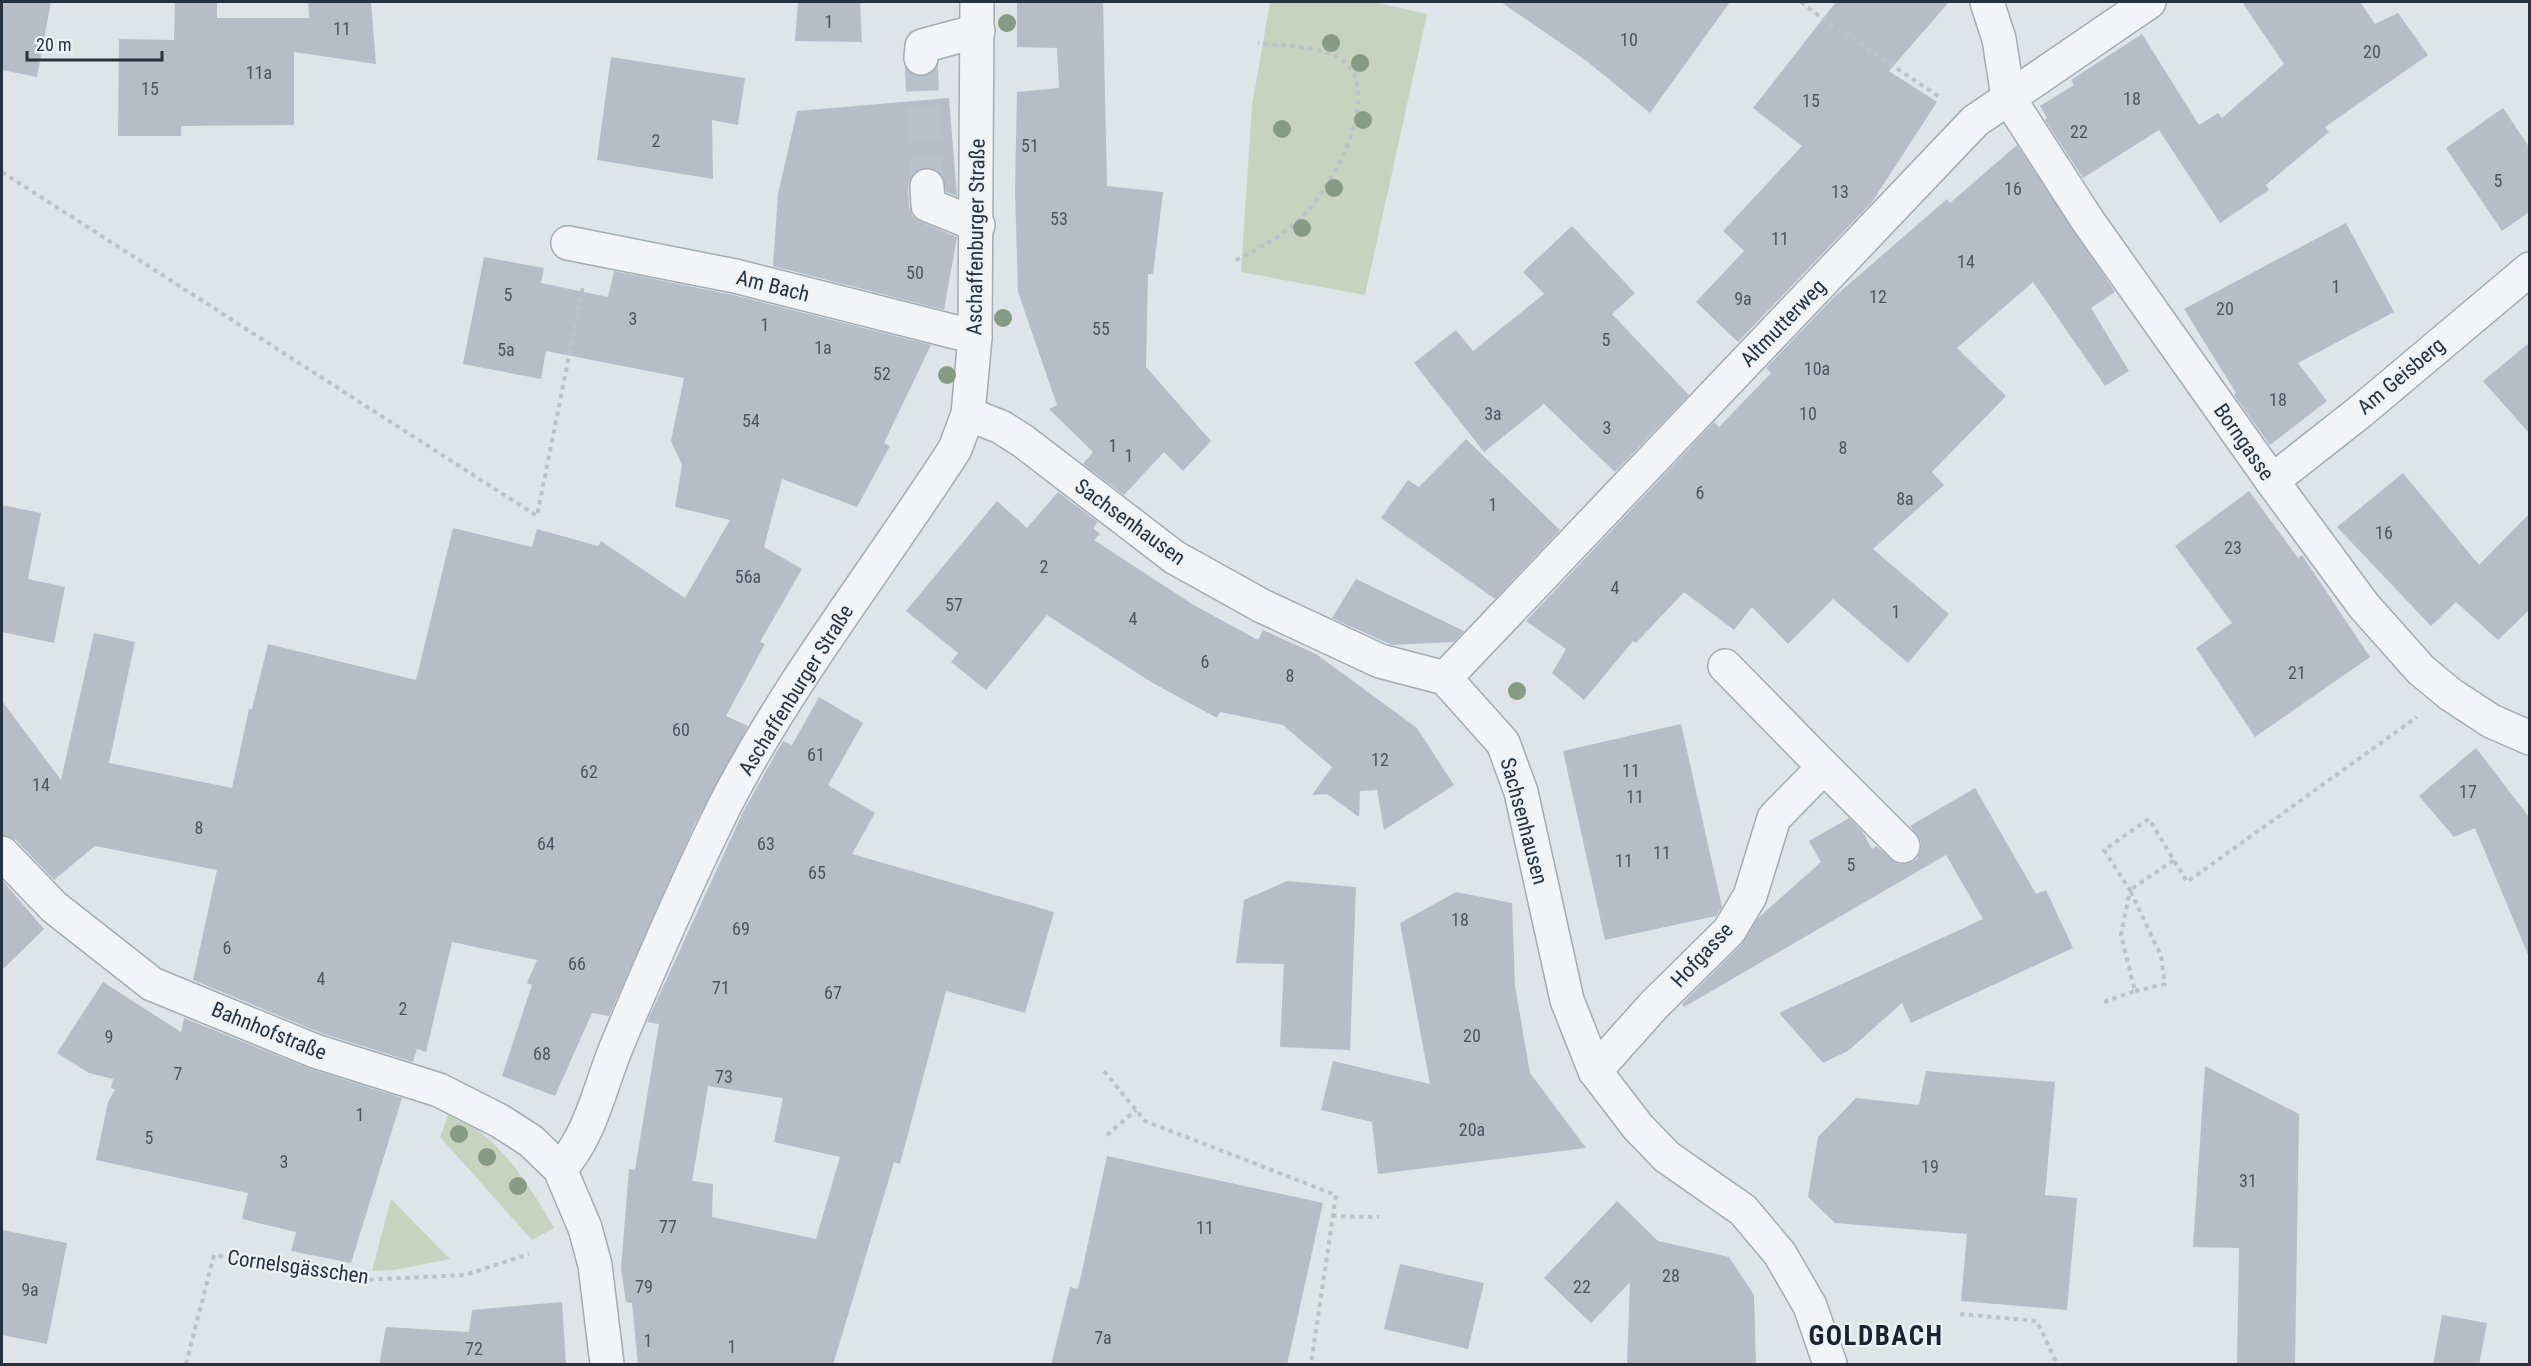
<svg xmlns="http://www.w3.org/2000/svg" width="2531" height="1366" font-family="'Roboto Condensed',sans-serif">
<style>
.green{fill:#c6d3bf}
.building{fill:#b6bdc6;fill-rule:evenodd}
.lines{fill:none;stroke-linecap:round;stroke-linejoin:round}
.minor-tunnel{stroke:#bac0c7;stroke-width:33;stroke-dasharray:33 16;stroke-linecap:butt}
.minor-casing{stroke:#a4abb3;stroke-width:36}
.path{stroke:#bdc2c8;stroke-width:4;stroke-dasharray:4.5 4.5;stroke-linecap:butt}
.minor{stroke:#f2f4f7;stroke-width:33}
.tree{fill:#879a85}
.labels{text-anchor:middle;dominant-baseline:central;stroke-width:4.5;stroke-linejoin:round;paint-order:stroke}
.number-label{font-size:18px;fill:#4b5562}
.street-label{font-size:21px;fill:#273241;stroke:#eef2f6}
.district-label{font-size:27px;font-weight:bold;letter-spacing:1.5px;fill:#192331;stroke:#eef2f6}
</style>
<rect width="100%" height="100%" fill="#dfe4e9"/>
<g class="green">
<path d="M 1270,2 L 1375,2 L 1427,14 L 1365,295 L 1241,272 L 1252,106 Z"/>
<path d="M 448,1115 C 457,1120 468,1124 477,1130 C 509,1152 535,1195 554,1228 L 532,1240 L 440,1137 Z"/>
<path d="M 391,1199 L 450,1259 L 394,1270 L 372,1271 Z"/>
</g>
<g class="building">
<path d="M 2,2 L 51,2 L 37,77 L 2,70 Z"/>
<path d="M 175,2 L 217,2 L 217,18 L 309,18 L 308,2 L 371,2 L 376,64 L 294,52 L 294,125 L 181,126 L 181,136 L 118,136 L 119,39 L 174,40 Z"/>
<path d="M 798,2 L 860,2 L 862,42 L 795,41 Z"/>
<path d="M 1017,2 L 1103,2 L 1107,186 L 1163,192 L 1153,274 L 1148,274 L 1146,367 L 1211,441 L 1183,471 L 1164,452 L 1124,495 L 1083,464 L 1093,452 L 1049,409 L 1057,405 L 1018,292 L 1015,190 L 1017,92 L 1059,88 L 1057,48 L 1017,47 Z"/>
<path d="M 1501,2 L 1730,2 L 1650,113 L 1588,62 Z"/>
<path d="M 1836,2 L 1949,2 L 1889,71 L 1937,102 L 1872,202 L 1738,342 L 1696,302 L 1744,251 L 1723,231 L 1802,146 L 1753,108 Z"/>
<path d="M 2242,2 L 2360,2 L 2375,24 L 2398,13 L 2428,55 L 2325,127 L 2329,132 L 2266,185 L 2269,190 L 2220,223 L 2159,130 L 2083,178 L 2045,120 L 2047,118 L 2040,106 L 2074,85 L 2071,80 L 2142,34 L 2199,125 L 2218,113 L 2222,118 L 2284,64 Z"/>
<path d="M 611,57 L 745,78 L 738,125 L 712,120 L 713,179 L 597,160 Z"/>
<path d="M 949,98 L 957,196 L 946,192 L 942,175 L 936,170 L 927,167 L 916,171 L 910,178 L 908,187 L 909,206 L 913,216 L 921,222 L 957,237 L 944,310 L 773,266 L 778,194 L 797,111 Z"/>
<path d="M 2503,108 L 2529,147 L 2529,212 L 2502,231 L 2446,148 Z"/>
<path d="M 2017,145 L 2115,292 L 2091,308 L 2129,371 L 2105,386 L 2033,282 L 1957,348 L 2006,396 L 1932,472 L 1944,485 L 1873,549 L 1949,614 L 1908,663 L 1833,599 L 1788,644 L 1752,607 L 1734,630 L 1684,592 L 1636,643 L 1633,641 L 1584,700 L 1552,673 L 1566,649 L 1526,621 L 1714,422 L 1719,427 L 1771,373 L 1766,368 L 1834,297 L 1947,199 L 1950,203 Z"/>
<path d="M 2346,223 L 2394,312 L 2298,363 L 2327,401 L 2270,445 L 2234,395 L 2236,393 L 2184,309 Z"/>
<path d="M 1572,226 L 1635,293 L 1612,314 L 1689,395 L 1615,472 L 1544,404 L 1484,452 L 1414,363 L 1456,330 L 1473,351 L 1544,294 L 1523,272 Z"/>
<path d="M 484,257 L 544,268 L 541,283 L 608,297 L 614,271 L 733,295 L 931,345 L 884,443 L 890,446 L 857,507 L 782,479 L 764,547 L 802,569 L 760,642 L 765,644 L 726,716 L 748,726 L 695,824 L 609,1016 L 592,1013 L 555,1096 L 502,1076 L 532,985 L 527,983 L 537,960 L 452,942 L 426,1052 L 417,1049 L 413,1062 L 321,1033 L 193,980 L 217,870 L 95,846 L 54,880 L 16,840 L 2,835 L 2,701 L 61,780 L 94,633 L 135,642 L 109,763 L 232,788 L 249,709 L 252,709 L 268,644 L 416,680 L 453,528 L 532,547 L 537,529 L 598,546 L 601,541 L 685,598 L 730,520 L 675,507 L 682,465 L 671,441 L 684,378 L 546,351 L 541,379 L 463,364 Z"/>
<path d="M 2529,343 L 2529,433 L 2483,381 Z"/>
<path d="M 1466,439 L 1560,530 L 1495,599 L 1381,518 L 1408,480 L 1419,487 Z"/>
<path d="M 2403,473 L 2479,565 L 2529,514 L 2529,610 L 2498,640 L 2456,602 L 2431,626 L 2337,527 Z"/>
<path d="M 2249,491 L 2298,558 L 2302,555 L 2370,657 L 2255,737 L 2196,648 L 2232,623 L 2175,546 Z"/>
<path d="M 1058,492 L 1098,522 L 1093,528 L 1100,534 L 1094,540 L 1192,604 L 1258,640 L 1263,630 L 1316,654 L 1417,728 L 1454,785 L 1384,830 L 1377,790 L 1360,791 L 1359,817 L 1327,794 L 1312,795 L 1332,767 L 1283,725 L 1220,712 L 1217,718 L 1151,682 L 1047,615 L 986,690 L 951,662 L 958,653 L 906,611 L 997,501 L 1027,528 Z"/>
<path d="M 2,505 L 41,513 L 28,579 L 65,587 L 54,643 L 2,632 Z"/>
<path d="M 1356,579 L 1464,631 L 1454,642 L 1392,645 L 1332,618 Z"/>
<path d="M 819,697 L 863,723 L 828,785 L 875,813 L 852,854 L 1054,912 L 1025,1013 L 946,991 L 900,1164 L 894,1162 L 833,1365 L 638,1365 L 632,1303 L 626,1302 L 621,1268 L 629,1169 L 635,1170 L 659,1024 L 647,1022 L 743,812 L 783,741 L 792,745 ZM 708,1086 L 783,1098 L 774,1142 L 840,1157 L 816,1239 L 712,1217 L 713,1184 L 692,1181 Z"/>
<path d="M 1681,724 L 1722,907 L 1716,916 L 1605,940 L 1563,751 Z"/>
<path d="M 2476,748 L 2529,817 L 2529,957 L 2475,828 L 2454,837 L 2419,796 Z"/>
<path d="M 1975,788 L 2036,894 L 2046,890 L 2073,948 L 1911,1023 L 1902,1003 L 1848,1051 L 1823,1063 L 1779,1013 L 1983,919 L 1946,855 L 1684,1007 L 1682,1004 L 1742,944 L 1758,918 L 1821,862 L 1809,841 L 1849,818 L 1862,831 L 1872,849 L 1876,846 L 1898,864 L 1908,864 L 1917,859 L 1921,850 L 1921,841 L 1910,826 Z"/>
<path d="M 2,880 L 44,929 L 2,970 Z"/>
<path d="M 1287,881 L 1356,887 L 1350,1050 L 1280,1047 L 1284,964 L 1236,963 L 1244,900 Z"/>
<path d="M 1456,892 L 1512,903 L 1515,986 L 1530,1073 L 1586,1148 L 1378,1174 L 1372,1122 L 1321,1110 L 1333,1061 L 1430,1084 L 1400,923 Z"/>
<path d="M 103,982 L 181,1032 L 184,1018 L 308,1068 L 402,1098 L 351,1263 L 291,1251 L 296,1232 L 242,1219 L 248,1193 L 96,1160 L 108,1102 L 115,1090 L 111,1088 L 113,1079 L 89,1073 L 57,1053 Z"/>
<path d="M 2205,1066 L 2299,1114 L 2295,1365 L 2237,1365 L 2239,1248 L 2193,1247 Z"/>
<path d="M 1926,1071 L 2055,1082 L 2045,1195 L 2077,1198 L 2067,1310 L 1961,1301 L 1967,1234 L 1835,1223 L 1808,1197 L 1818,1137 L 1856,1098 L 1919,1105 Z"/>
<path d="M 1107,1156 L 1323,1203 L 1287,1365 L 1051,1365 L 1070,1287 L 1078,1289 Z"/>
<path d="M 1617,1201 L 1658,1241 L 1729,1257 L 1754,1295 L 1756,1365 L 1627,1365 L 1630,1282 L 1591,1323 L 1544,1278 Z"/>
<path d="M 2,1230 L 67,1243 L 47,1344 L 2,1335 Z"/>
<path d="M 1400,1264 L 1484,1283 L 1468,1349 L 1384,1329 Z"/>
<path d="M 562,1302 L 566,1365 L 379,1365 L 386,1327 L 469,1332 L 472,1310 Z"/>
<path d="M 2442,1315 L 2487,1323 L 2479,1365 L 2433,1365 Z"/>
</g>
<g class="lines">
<path class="minor-tunnel" d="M 921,58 L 927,186"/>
<g class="minor-casing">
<g id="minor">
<path d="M 1987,2 L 1999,39 L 2008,97 L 2088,221 L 2272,481 L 2364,606 L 2421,670 L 2450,694 L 2491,721 L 2530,738"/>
<path d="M 921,58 L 922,46 L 978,31"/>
<path d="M 927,186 L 928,205 L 978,225"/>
<path d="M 568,243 L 735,276 L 975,337"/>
<path d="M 968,414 L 1001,427 L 1023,441 L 1174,557 L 1262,606 L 1380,661 L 1445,678 L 1503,743 L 1521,792 L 1567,1000 L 1595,1071 L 1638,1127 L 1667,1157 L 1743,1210 L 1780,1254 L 1810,1306 L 1830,1364"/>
<path d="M 2272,481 L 2361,411 L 2530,269"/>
<path d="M 1445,678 L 1975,121 L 2149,2"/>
<path d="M 1824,767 L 1903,846"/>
<path d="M 2,853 L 54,907 L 152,984 L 315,1051 L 439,1090 L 500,1121 L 531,1141 L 560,1169 L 585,1228 L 595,1265 L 607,1364"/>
<path d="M 1595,1071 L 1654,1005 L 1729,931 L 1750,896 L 1774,818 L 1824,767 L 1725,666"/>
<path d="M 560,1169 C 592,1134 600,1085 618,1043 C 652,962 687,881 726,803 C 791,678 879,567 955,449 L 968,414 L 975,337 L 977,2"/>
</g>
</g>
<g class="path">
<path d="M 1801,2 L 1823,19 L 1941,98"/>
<path d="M 2,172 L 537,516 L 583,286"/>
<path d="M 1236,260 C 1259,248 1282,237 1301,218 C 1329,191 1383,99 1346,63 C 1329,46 1282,46 1258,43"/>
<path d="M 2135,991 L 2165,984 L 2161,956 L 2130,890 L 2174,860"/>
<path d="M 2104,1002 L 2135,991 L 2121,935 L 2130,890 L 2104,850 L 2149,819 L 2187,882 L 2417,717"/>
<path d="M 1104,1071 L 1145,1121 L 1336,1195 L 1311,1364"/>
<path d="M 1107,1135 L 1136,1110"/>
<path d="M 1332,1216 L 1379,1217"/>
<path d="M 1960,1314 L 2037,1321 L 2057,1364"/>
<path d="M 186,1364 L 214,1255 L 363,1280 L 465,1275 L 529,1254"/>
</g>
<use href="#minor" class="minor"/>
</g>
<g class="tree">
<circle cx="1007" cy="23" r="9"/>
<circle cx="1331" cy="43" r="9"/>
<circle cx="1360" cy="63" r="9"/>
<circle cx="1363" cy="120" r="9"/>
<circle cx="1282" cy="129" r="9"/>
<circle cx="1334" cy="188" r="9"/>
<circle cx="1302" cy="228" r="9"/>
<circle cx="1003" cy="318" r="9"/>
<circle cx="947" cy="375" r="9"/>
<circle cx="1517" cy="691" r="9"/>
<circle cx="459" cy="1134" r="9"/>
<circle cx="487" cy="1157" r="9"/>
<circle cx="518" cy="1186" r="9"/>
</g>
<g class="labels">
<g class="number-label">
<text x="829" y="21">1</text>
<text x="342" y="28">11</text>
<text x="1629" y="39">10</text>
<text x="2372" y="51">20</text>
<text x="259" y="72">11a</text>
<text x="150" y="88">15</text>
<text x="2132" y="98">18</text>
<text x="1811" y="100">15</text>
<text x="2079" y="131">22</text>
<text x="656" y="140">2</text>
<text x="1030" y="145">51</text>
<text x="2498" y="180">5</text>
<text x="2013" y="188">16</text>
<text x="1840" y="191">13</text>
<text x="1059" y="218">53</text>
<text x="1780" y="238">11</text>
<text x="1966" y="261">14</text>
<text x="915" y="272">50</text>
<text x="2336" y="286">1</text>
<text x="508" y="294">5</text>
<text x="1878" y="296">12</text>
<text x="1743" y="298">9a</text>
<text x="2225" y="308">20</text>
<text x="633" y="318">3</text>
<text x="765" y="324">1</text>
<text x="1101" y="328">55</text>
<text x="1606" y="339">5</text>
<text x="823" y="347">1a</text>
<text x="506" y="349">5a</text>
<text x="1817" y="368">10a</text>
<text x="882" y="373">52</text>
<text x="2278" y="399">18</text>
<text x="1493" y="413">3a</text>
<text x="1808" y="413">10</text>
<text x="751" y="420">54</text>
<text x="1607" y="427">3</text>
<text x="1113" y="445">1</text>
<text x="1843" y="447">8</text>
<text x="1129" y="455">1</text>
<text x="1700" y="492">6</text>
<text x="1905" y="498">8a</text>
<text x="1493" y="504">1</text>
<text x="2384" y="532">16</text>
<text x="2233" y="547">23</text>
<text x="1044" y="566">2</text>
<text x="748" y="576">56a</text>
<text x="1615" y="587">4</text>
<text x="954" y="604">57</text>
<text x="1896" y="611">1</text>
<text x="1133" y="618">4</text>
<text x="1205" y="661">6</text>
<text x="2297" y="672">21</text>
<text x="1290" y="675">8</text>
<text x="681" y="729">60</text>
<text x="816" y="754">61</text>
<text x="1380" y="759">12</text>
<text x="1631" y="770">11</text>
<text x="589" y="771">62</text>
<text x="41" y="784">14</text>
<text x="2468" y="791">17</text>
<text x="1635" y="796">11</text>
<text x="199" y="827">8</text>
<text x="546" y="843">64</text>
<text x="766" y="843">63</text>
<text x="1662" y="852">11</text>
<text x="1624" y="860">11</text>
<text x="1851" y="864">5</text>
<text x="817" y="872">65</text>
<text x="1460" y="919">18</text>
<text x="741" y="928">69</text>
<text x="227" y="947">6</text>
<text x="577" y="963">66</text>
<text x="321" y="978">4</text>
<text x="721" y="987">71</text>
<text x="833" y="992">67</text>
<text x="403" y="1008">2</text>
<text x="1472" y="1035">20</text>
<text x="109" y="1036">9</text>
<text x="542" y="1053">68</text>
<text x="178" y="1073">7</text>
<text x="724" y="1076">73</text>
<text x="360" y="1114">1</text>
<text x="1472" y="1129">20a</text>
<text x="149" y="1137">5</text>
<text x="284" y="1161">3</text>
<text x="1930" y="1166">19</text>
<text x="2248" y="1180">31</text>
<text x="668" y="1226">77</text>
<text x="1205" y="1227">11</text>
<text x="1671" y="1275">28</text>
<text x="644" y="1286">79</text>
<text x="1582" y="1286">22</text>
<text x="30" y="1289">9a</text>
<text x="1103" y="1337">7a</text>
<text x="648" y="1340">1</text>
<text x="732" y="1346">1</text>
<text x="474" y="1348">72</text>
</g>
<g class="street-label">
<text transform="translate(976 237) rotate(-89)">Aschaffenburger Straße</text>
<text transform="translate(773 286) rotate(14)">Am Bach</text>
<text transform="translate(1783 323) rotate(-46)">Altmutterweg</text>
<text transform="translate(2401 376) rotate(-40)">Am Geisberg</text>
<text transform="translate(2244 442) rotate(55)">Borngasse</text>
<text transform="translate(1130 522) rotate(36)">Sachsenhausen</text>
<text transform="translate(796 690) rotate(-58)">Aschaffenburger Straße</text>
<text transform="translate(1524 821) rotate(75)">Sachsenhausen</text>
<text transform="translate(1702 955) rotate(-47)">Hofgasse</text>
<text transform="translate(269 1031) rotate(22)">Bahnhofstraße</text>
<text transform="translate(298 1267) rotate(8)">Cornelsgässchen</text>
</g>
<g class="district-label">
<text x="1876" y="1336">GOLDBACH</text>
</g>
</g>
<rect width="2531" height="1366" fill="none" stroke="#273241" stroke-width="6"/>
<path d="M27 51v9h135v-9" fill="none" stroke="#273241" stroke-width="3"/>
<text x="36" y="51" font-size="18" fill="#273241" stroke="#eef2f6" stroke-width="4.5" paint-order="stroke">20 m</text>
</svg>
